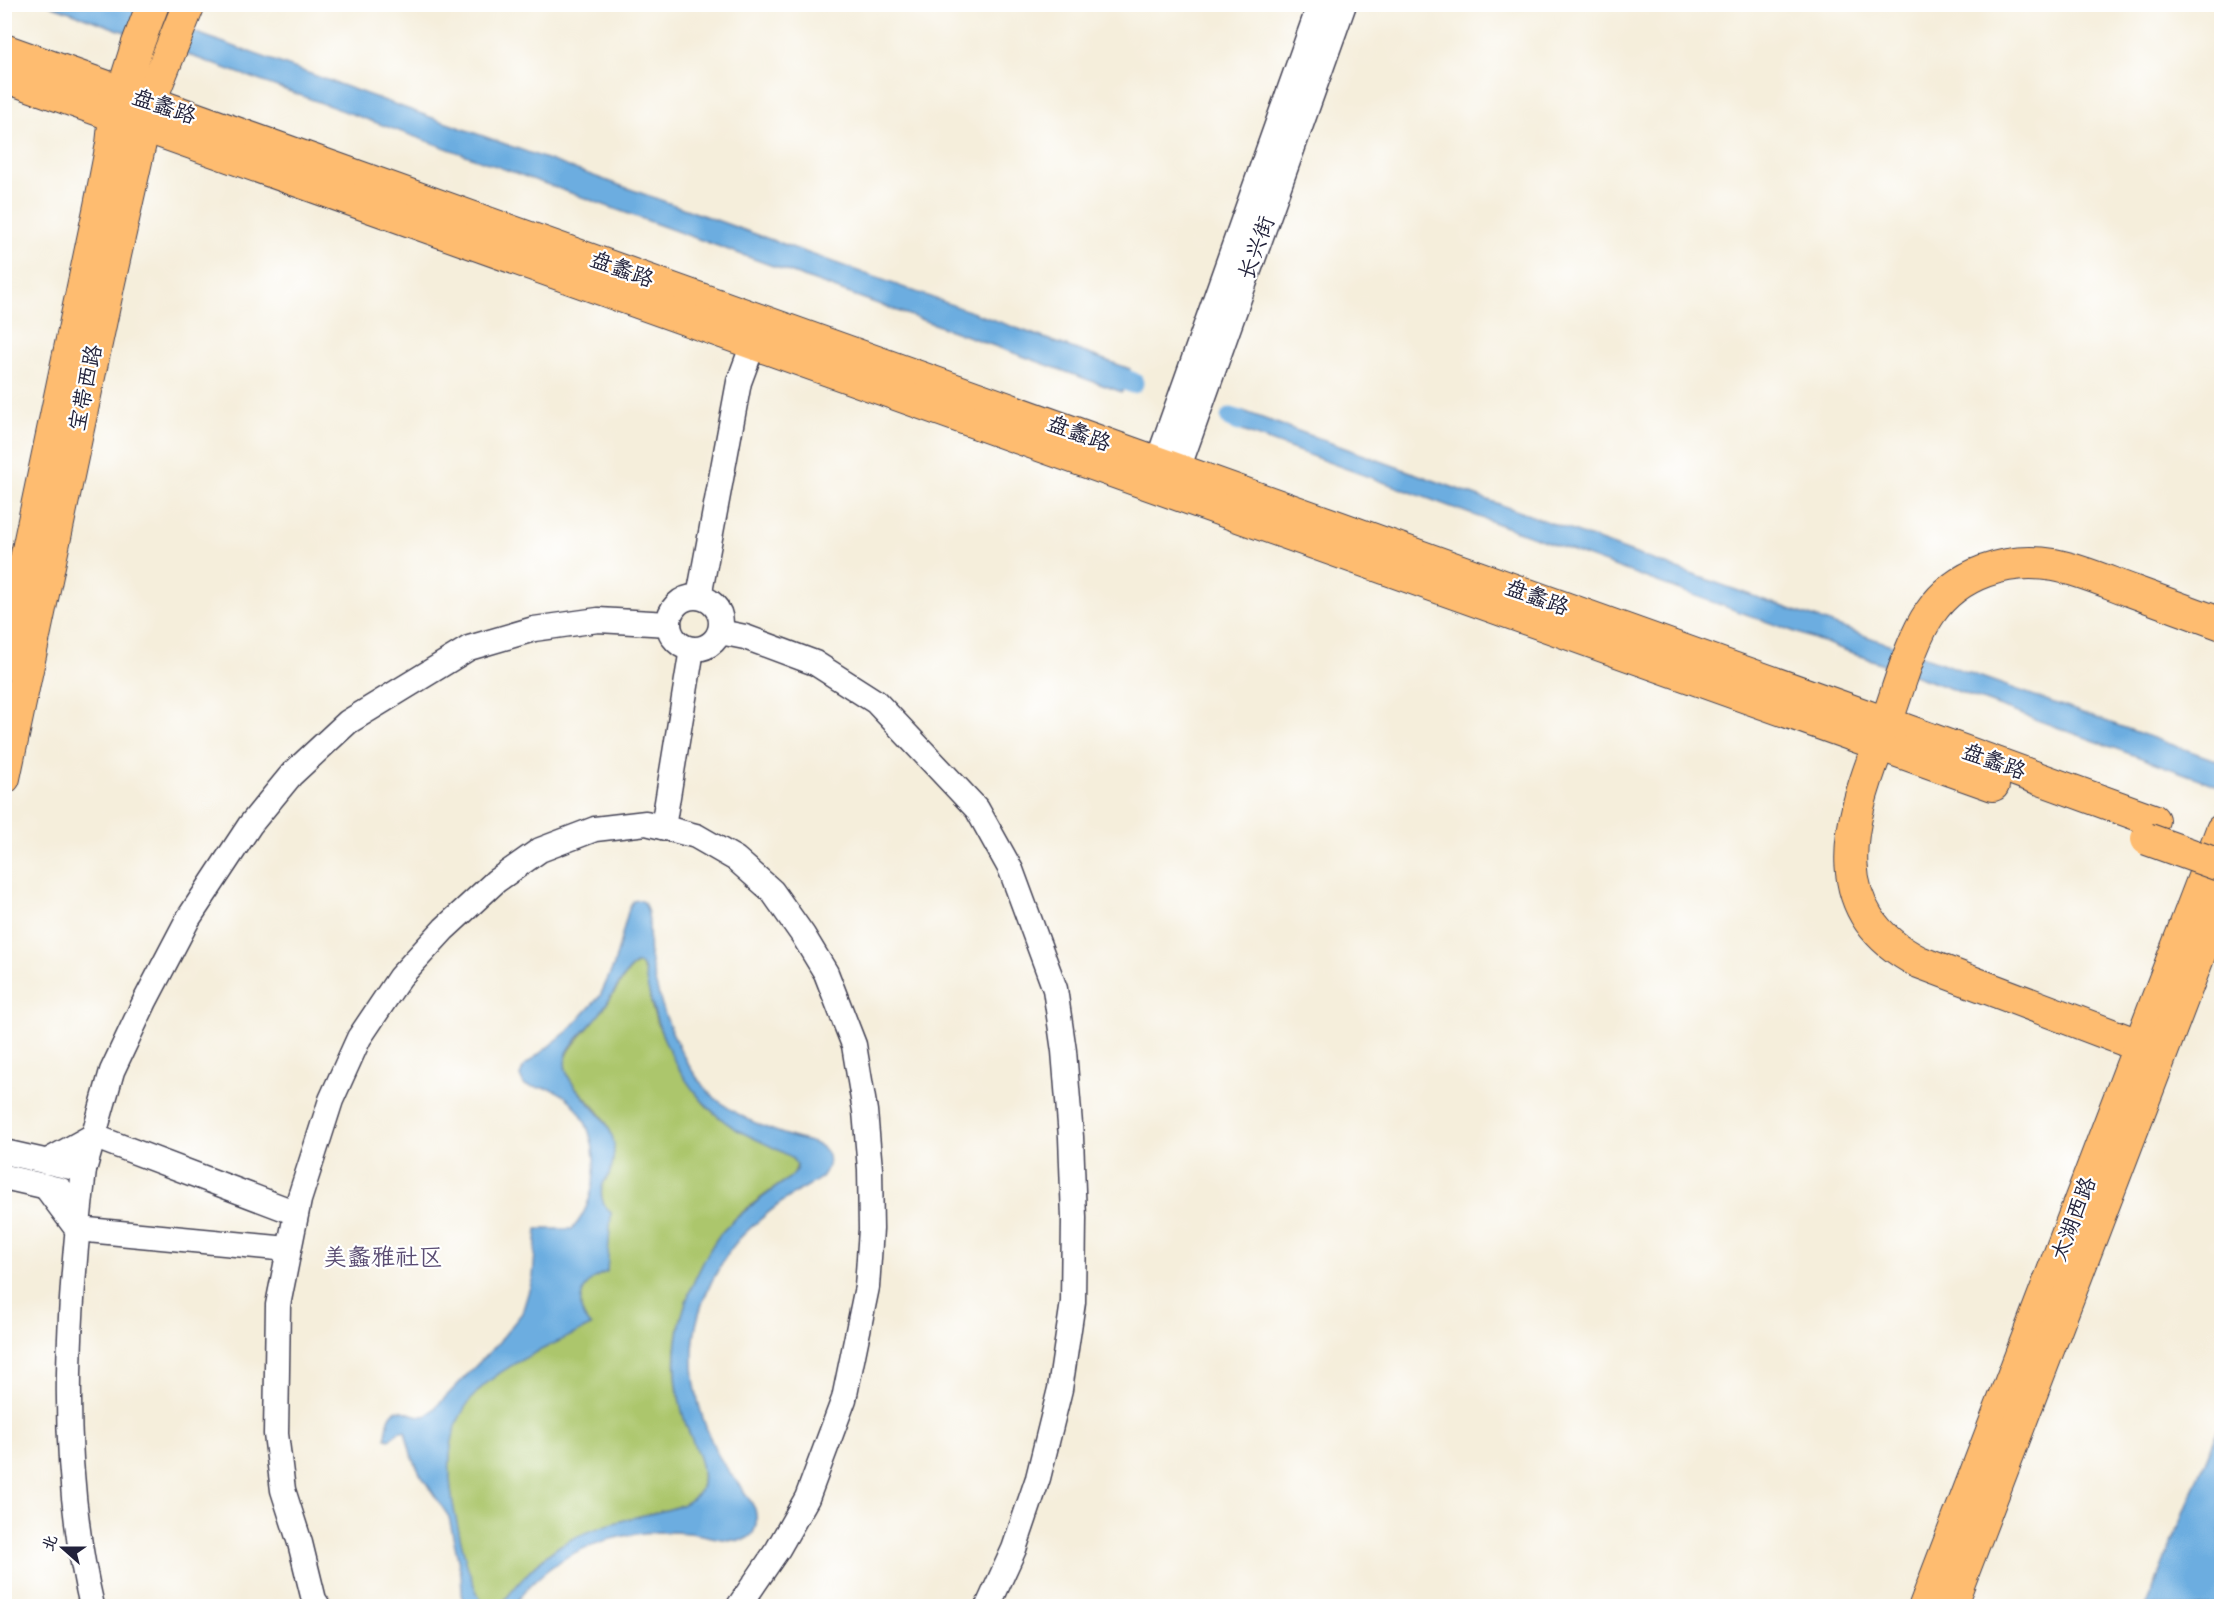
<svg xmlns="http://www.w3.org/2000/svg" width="2226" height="1611" font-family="'Architects Daughter','LXGW WenKai TC',sans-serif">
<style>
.green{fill:#acc66c;stroke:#677454;stroke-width:1.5}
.water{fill:#6cade0;stroke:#47688e;stroke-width:1.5}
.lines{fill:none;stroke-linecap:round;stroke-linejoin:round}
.canal{stroke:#6cade0;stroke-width:21}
.minor-casing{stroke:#424153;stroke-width:27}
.major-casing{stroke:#424153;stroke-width:34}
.minor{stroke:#fff;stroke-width:24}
.major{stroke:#febc70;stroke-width:32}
.major-bridge-casing{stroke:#424153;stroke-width:34;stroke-linecap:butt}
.major-bridge{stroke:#febc70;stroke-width:32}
.labels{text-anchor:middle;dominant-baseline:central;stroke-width:4.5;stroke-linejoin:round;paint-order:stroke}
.street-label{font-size:22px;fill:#22223b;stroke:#fff}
.neighbourhood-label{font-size:24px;fill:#5a4c72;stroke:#fff}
</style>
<rect width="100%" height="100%" fill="#fff"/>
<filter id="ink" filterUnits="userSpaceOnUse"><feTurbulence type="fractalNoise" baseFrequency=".0167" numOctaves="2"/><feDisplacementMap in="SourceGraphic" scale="12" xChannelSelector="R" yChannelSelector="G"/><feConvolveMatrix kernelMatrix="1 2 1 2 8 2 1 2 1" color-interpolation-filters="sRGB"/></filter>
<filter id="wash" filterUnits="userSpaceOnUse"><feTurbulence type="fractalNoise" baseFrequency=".008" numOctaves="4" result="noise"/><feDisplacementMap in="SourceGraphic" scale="24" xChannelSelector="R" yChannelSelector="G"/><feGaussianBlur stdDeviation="1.35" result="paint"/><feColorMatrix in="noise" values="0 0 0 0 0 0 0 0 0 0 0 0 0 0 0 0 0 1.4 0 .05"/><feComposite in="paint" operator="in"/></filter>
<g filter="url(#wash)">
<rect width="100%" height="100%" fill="#f5eedb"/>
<path class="green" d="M 638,963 C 648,970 649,999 653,1011 C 663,1041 679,1071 699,1097 C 722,1128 760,1138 791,1157 L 797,1165 L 793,1175 C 768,1193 742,1209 722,1232 C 713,1242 707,1255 701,1267 C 676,1315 667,1365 684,1417 C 691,1439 709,1468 700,1491 C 685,1510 658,1511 636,1517 C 614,1523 591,1529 570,1540 C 542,1554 519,1582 500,1606 L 484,1606 C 468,1579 462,1546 455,1515 C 429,1392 495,1372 590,1326 C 574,1305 577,1285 602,1273 L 611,1213 C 603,1205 599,1195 603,1184 C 605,1180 609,1177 610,1172 C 613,1165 614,1153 613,1145 C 612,1127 600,1111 587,1099 C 545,1061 572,1050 597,1017 C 610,1001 619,984 631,968 Z"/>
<g class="water">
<path d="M 50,5 L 119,5 L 1130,369 L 1122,392 Z"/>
<path d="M 1243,411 L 1691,574 L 2221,762 L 2221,787 L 1237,429 Z"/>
<path d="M 639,900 L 644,902 C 652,917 648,939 650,956 C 657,1002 681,1068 716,1099 C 738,1117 763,1127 789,1136 C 799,1140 815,1141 823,1148 C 832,1157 829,1168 822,1177 C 813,1184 801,1189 791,1196 C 775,1206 759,1220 745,1233 C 734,1243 725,1257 718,1270 C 683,1329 687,1388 715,1449 C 725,1471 744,1487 755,1509 C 758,1521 757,1536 743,1540 C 730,1543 703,1534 688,1533 C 619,1527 554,1549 513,1606 L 500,1606 C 519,1582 542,1554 570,1540 C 591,1529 614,1523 636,1517 C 658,1511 685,1510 700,1491 C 709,1469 692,1443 685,1422 C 668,1367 675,1317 701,1267 C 708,1252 716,1237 728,1226 C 748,1206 771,1192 793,1175 L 797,1170 L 797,1165 L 791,1157 C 773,1146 753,1139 734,1128 C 681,1094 654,1028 644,969 L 640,964 L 635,964 C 623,973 609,1002 598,1016 C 589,1028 575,1038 568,1051 C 551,1086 611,1107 614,1145 C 614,1153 613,1164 610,1172 C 609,1176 605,1179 603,1184 C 599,1194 602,1205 611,1213 L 607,1272 C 582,1279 571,1307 591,1326 C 495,1372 430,1392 455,1514 C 462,1545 468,1579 484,1606 L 463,1606 L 461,1574 L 449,1517 L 420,1474 L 411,1454 L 405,1431 L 400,1431 L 389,1439 L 386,1438 C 386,1432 387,1429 388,1423 C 395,1396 410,1421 428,1415 L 498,1343 L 522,1313 L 533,1277 L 537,1229 L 572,1229 C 604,1196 602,1122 563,1095 C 550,1085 537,1090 524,1085 L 520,1076 L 524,1066 L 568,1031 L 600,996 L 614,965 L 629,908 L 633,901 Z"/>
<path d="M 2221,1423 L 2221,1606 L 2146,1606 Z"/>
</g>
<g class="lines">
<g class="canal">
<path d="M 1126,380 L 1133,383"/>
<path d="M 1231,418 L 1239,421"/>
</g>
</g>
</g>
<g filter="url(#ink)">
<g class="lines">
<g class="minor-casing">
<g id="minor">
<path d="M 1152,477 L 1320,4"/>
<path d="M 1172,486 L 1344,4"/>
<path d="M 699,597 L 739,382 L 759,328"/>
<circle cx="695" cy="623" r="26"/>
<path d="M 720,632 L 745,637 L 815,663 L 876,702 L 977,809 L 1011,870 L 1055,989 L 1064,1051 L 1071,1137 L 1074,1218 L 1073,1302 L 1060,1389 L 1038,1478 L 1014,1549 L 988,1606"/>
<path d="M 663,827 L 692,649"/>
<path d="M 4,1152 L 84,1170 C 67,1315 58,1463 92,1606"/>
<path d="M 46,1162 L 93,1136 L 296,1213"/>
<path d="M 84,1170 L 112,1071 L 145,1001 L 188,919 L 250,825 L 291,775 L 348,722 L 469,648 L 534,629 L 598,620 L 669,624"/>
<path d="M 4,1177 L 61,1190"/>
<path d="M 45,1186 L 77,1229 L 288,1249"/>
<path d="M 318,1606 L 314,1600 L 300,1543 L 283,1490 L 276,1434 L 278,1305 L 299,1200 L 331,1100 L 359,1038 L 400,977 L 444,929 L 496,881 L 540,850 L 595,829 L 646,823 L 696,836 L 736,859 L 772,891 L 803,935 L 826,973 L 854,1045 L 865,1111 L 870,1169 L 871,1229 L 867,1287 L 844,1399 L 807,1498 L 778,1549 L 739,1606"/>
</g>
</g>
<g class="major-casing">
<g id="major">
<path d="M 4,50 L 1886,723 L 2153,820"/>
<path d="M 4,76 L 1993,785"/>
<path d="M 4,664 L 100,206 L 112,144 L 115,116 L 137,46 L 153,4"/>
<path d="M 1886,723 C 1898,691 1911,640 1930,613 C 1957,573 2008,557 2054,565 C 2081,570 2107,582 2132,591 C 2162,602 2192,613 2222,624"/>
<path d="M 1879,744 C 1848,825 1823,912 1919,962 L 2159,1053"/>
<path d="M 4,778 L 109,282 L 144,125 L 150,101 L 189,4"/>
<path d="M 1925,1606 L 2222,830"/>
<path d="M 1950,1606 L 2222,895"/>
</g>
</g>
<use href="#minor" class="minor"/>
<use href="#major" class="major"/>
<g class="major-bridge-casing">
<path id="major-bridge" d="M 2147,839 L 2222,866"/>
</g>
<use href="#major-bridge" class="major-bridge"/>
</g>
</g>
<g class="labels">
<g class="street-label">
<text transform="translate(164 107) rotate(19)">盘蠡路</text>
<text transform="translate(1257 248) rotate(-70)">长兴街</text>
<text transform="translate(622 270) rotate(20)">盘蠡路</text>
<text transform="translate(86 388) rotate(-78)">宝带西路</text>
<text transform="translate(1079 434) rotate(20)">盘蠡路</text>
<text transform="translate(1537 598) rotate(20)">盘蠡路</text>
<text transform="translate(1994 762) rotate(20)">盘蠡路</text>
<text transform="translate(2074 1219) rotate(-69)">太湖西路</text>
</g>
<g class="neighbourhood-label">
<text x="383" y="1258">美蠡雅社区</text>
</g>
</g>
<rect width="2226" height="1611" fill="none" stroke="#fff" stroke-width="24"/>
<g transform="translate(63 1548) rotate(291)" stroke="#ffffff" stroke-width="4.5" paint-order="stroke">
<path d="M0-4.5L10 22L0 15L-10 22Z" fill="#22223b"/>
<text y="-9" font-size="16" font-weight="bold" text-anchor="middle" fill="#22223b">北</text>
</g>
</svg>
